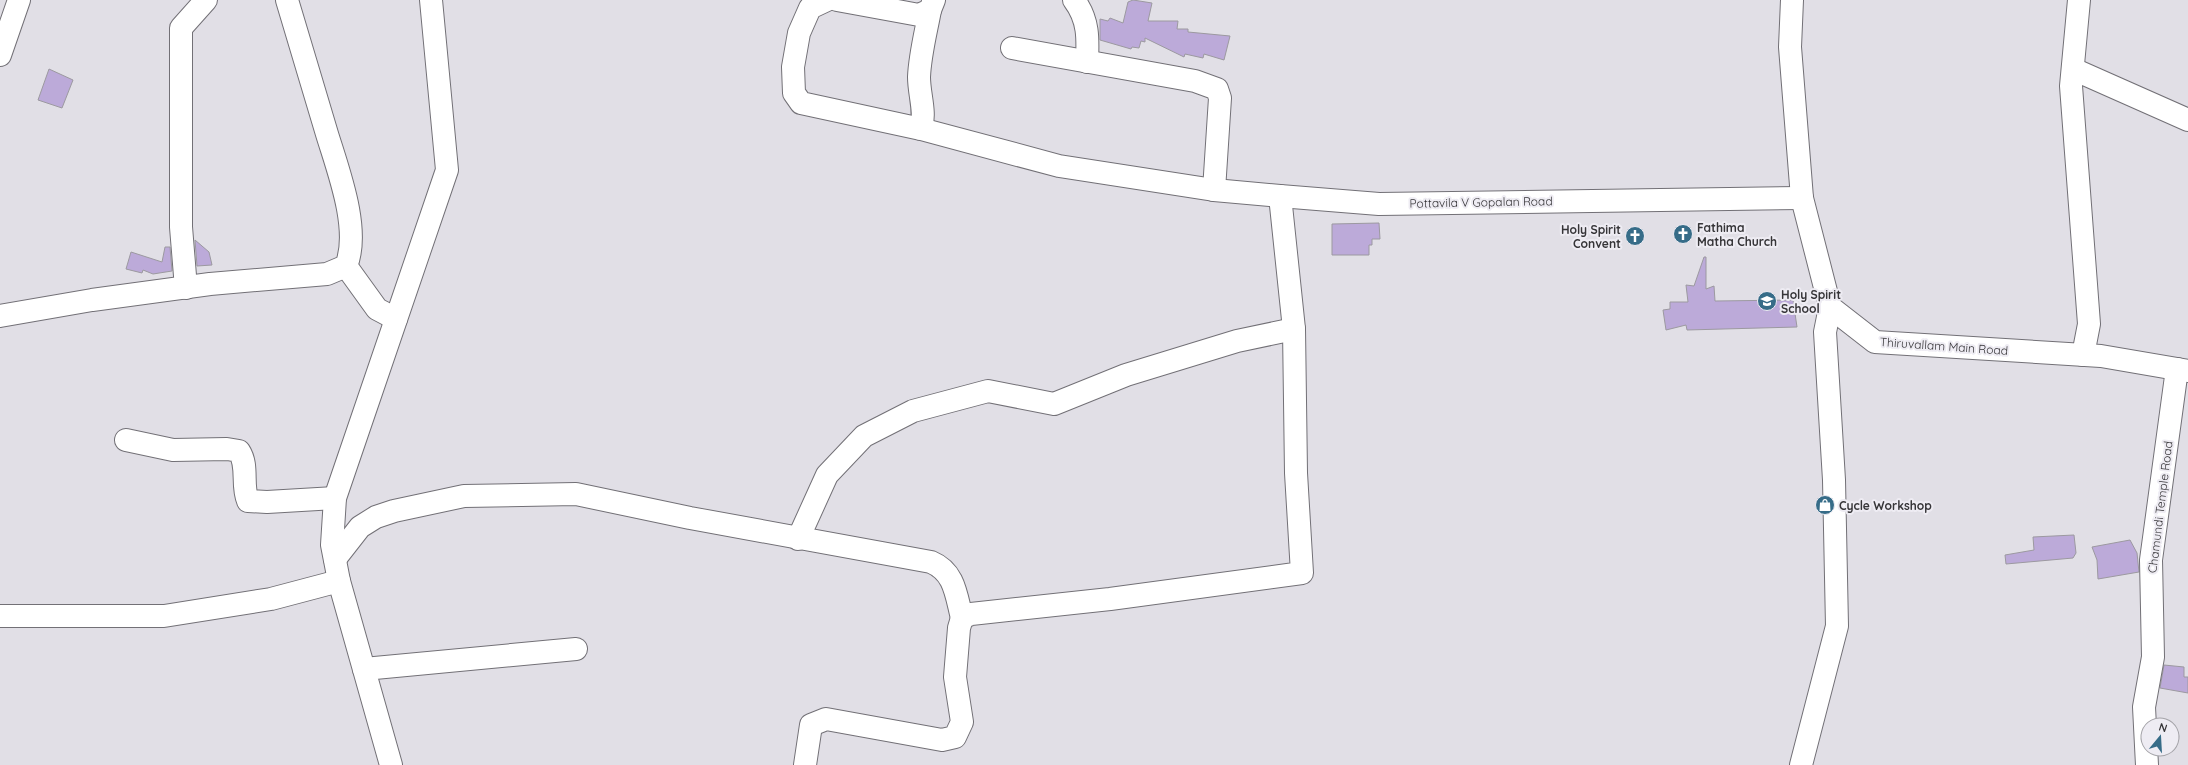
<svg xmlns="http://www.w3.org/2000/svg" width="2188" height="765" font-family="Quicksand,sans-serif">
<style>
.building{fill:#bcaad9;stroke:#9c99a0}
.lines{fill:none;stroke-linecap:round;stroke-linejoin:round}
.minor-casing{stroke:#727076;stroke-width:24}
.major-casing{stroke:#727076;stroke-width:24}
.minor{stroke:#fff;stroke-width:22}
.major{stroke:#fff;stroke-width:22}
.labels{text-anchor:middle;dominant-baseline:central;stroke-width:4;stroke-linejoin:round;paint-order:stroke}
.street-label{font-size:12px;fill:#363538;stroke:#eeecf3}
.poi-label{font-size:12px;font-weight:bold;fill:#363538;stroke:#eeecf3;text-anchor:start}
</style>
<rect width="100%" height="100%" fill="#e1dfe6"/>
<g class="building">
<path d="M 1133,0 L 1152,3 L 1148,21 L 1178,21 L 1177,29 L 1188,29 L 1188,32 L 1230,36 L 1224,60 L 1204,54 L 1203,58 L 1185,54 L 1184,57 L 1145,38 L 1145,42 L 1141,41 L 1139,48 L 1132,47 L 1131,49 L 1100,40 L 1100,19 L 1108,21 L 1110,18 L 1123,23 L 1128,2 Z"/>
<path d="M 49,69 L 73,80 L 62,108 L 38,100 Z"/>
<path d="M 1379,223 L 1380,239 L 1372,239 L 1372,245 L 1369,245 L 1369,255 L 1332,255 L 1332,224 Z"/>
<path d="M 195,240 L 209,252 L 212,265 L 197,266 Z"/>
<path d="M 165,247 L 170,247 L 172,271 L 153,274 L 143,270 L 142,273 L 126,269 L 131,252 L 162,262 Z"/>
<path d="M 1704,257 L 1706,257 L 1706,289 L 1714,286 L 1715,301 L 1793,300 L 1797,327 L 1687,330 L 1686,325 L 1666,330 L 1663,310 L 1670,309 L 1670,302 L 1688,302 L 1686,285 L 1694,286 Z"/>
<path d="M 2074,535 L 2076,553 L 2073,558 L 2006,564 L 2005,555 L 2034,550 L 2033,537 Z"/>
<path d="M 2130,540 L 2137,553 L 2139,572 L 2098,579 L 2097,560 L 2092,547 Z"/>
<path d="M 2164,665 L 2184,667 L 2184,677 L 2188,677 L 2188,693 L 2160,688 Z"/>
</g>
<g class="lines">
<g class="minor-casing">
<g id="minor">
<path d="M 827,0 L 810,8 L 799,33 L 793,67 L 794,93 L 801,103 L 921,129 L 1059,166 L 1214,190 L 1280,196 L 1379,204 L 1802,198"/>
<path d="M 837,0 L 919,15 L 930,10 L 934,0"/>
<path d="M 1074,0 C 1089,20 1088,39 1087,62"/>
<path d="M 2079,0 L 2071,86 L 2089,324 L 2083,355"/>
<path d="M 1012,48 L 1195,81 L 1217,89 L 1220,98 L 1214,190"/>
<path d="M 0,55 L 19,0"/>
<path d="M 2073,69 L 2188,120"/>
<path d="M 921,129 C 926,111 919,95 919,77 C 920,54 926,32 930,10"/>
<path d="M 346,266 L 377,309 L 396,319"/>
<path d="M 186,288 L 181,227 L 181,28 L 206,0"/>
<path d="M 0,316 L 92,300 L 210,284 L 327,274 L 346,266 C 361,230 338,170 327,134 C 314,89 300,45 287,0"/>
<path d="M 126,440 L 173,450 L 227,449 L 239,451 C 249,466 241,485 248,501 L 267,502 L 335,498"/>
<path d="M 798,539 L 827,475 L 864,436 L 913,411 L 988,391 L 1054,404 L 1126,375 L 1237,341 L 1294,329"/>
<path d="M 335,559 L 360,527 L 376,517 L 394,511 L 464,496 L 576,494 L 690,518 L 931,562 C 955,572 956,595 962,618"/>
<path d="M 0,616 L 164,616 L 271,599 L 339,581"/>
<path d="M 364,669 L 576,649"/>
<path d="M 391,765 L 339,581 L 332,545 L 335,498 L 447,170 L 431,0"/>
<path d="M 805,765 L 811,725 L 826,719 L 942,740 L 955,737 L 962,722 L 955,677 L 959,628 L 962,618 L 971,614 L 1110,599 L 1302,573 L 1296,473 L 1294,329 L 1280,196"/>
<path d="M 1801,765 L 1837,626 L 1834,480 L 1825,332 L 1830,307"/>
<path d="M 2147,765 L 2144,707 L 2153,657 L 2151,560 L 2177,369"/>
</g>
</g>
<g class="major-casing">
<path id="major" d="M 1792,0 L 1790,47 L 1802,198 L 1830,307 L 1875,342 L 2101,356 L 2188,371"/>
</g>
<use href="#minor" class="minor"/>
<use href="#major" class="major"/>
</g>
<defs>
<g id="church-disc" transform="scale(1)"><circle r="9.5" fill="#366c88" stroke="#eeecf3"/><path d="M-1.2-6h2.4v3.5h3.3v2.4h-3.3V6h-2.4V-.1h-3.3v-2.4h3.3Z" fill="#fff"/></g>
<g id="school-disc" transform="scale(1)"><circle r="9.5" fill="#366c88" stroke="#eeecf3"/><path d="M0-5L7-2L0 1L-7-2ZM-4 1L0 2.5L4 1V4Q0 6-4 4Z" fill="#fff"/></g>
<g id="shop-disc" transform="scale(1)"><circle r="9.5" fill="#366c88" stroke="#eeecf3"/><path d="M-5-2.5h2.3a2.7 3.5 0 0 1 5.4 0H5L5.5 6h-11ZM-1.5-2.5h3a1.5 2.3 0 0 0-3 0Z" fill="#fff"/></g>
</defs>
<g fill-rule="evenodd">
<use href="#church-disc" x="1683" y="234"/>
<use href="#church-disc" x="1635" y="236"/>
<use href="#school-disc" x="1767" y="301"/>
<use href="#shop-disc" x="1825" y="505"/>
</g>
<g class="labels">
<g class="street-label">
<text transform="translate(1481 202) rotate(-1)">Pottavila V Gopalan Road</text>
<text transform="translate(1944 346) rotate(4)">Thiruvallam Main Road</text>
<text transform="translate(2160 507) rotate(-83)">Chamundi Temple Road</text>
</g>
<g class="poi-label">
<text x="1697" y="227">Fathima<tspan x="1697" dy="14">Matha Church</tspan></text>
<text x="1621" y="229" text-anchor="end">Holy Spirit<tspan x="1621" dy="14">Convent</tspan></text>
<text x="1781" y="294">Holy Spirit<tspan x="1781" dy="14">School</tspan></text>
<text x="1839" y="505">Cycle Workshop</text>
</g>
</g>
<g transform="translate(2160 737) rotate(18)"><circle r="19" fill="#eeecf3" stroke="#a4a3a8"/>
<path d="M0-3L7 15L0 10L-7 15Z" fill="#366c88"/>
<text y="-6" font-size="11" font-weight="bold" text-anchor="middle" fill="#363538">N</text>
</g>
</svg>
